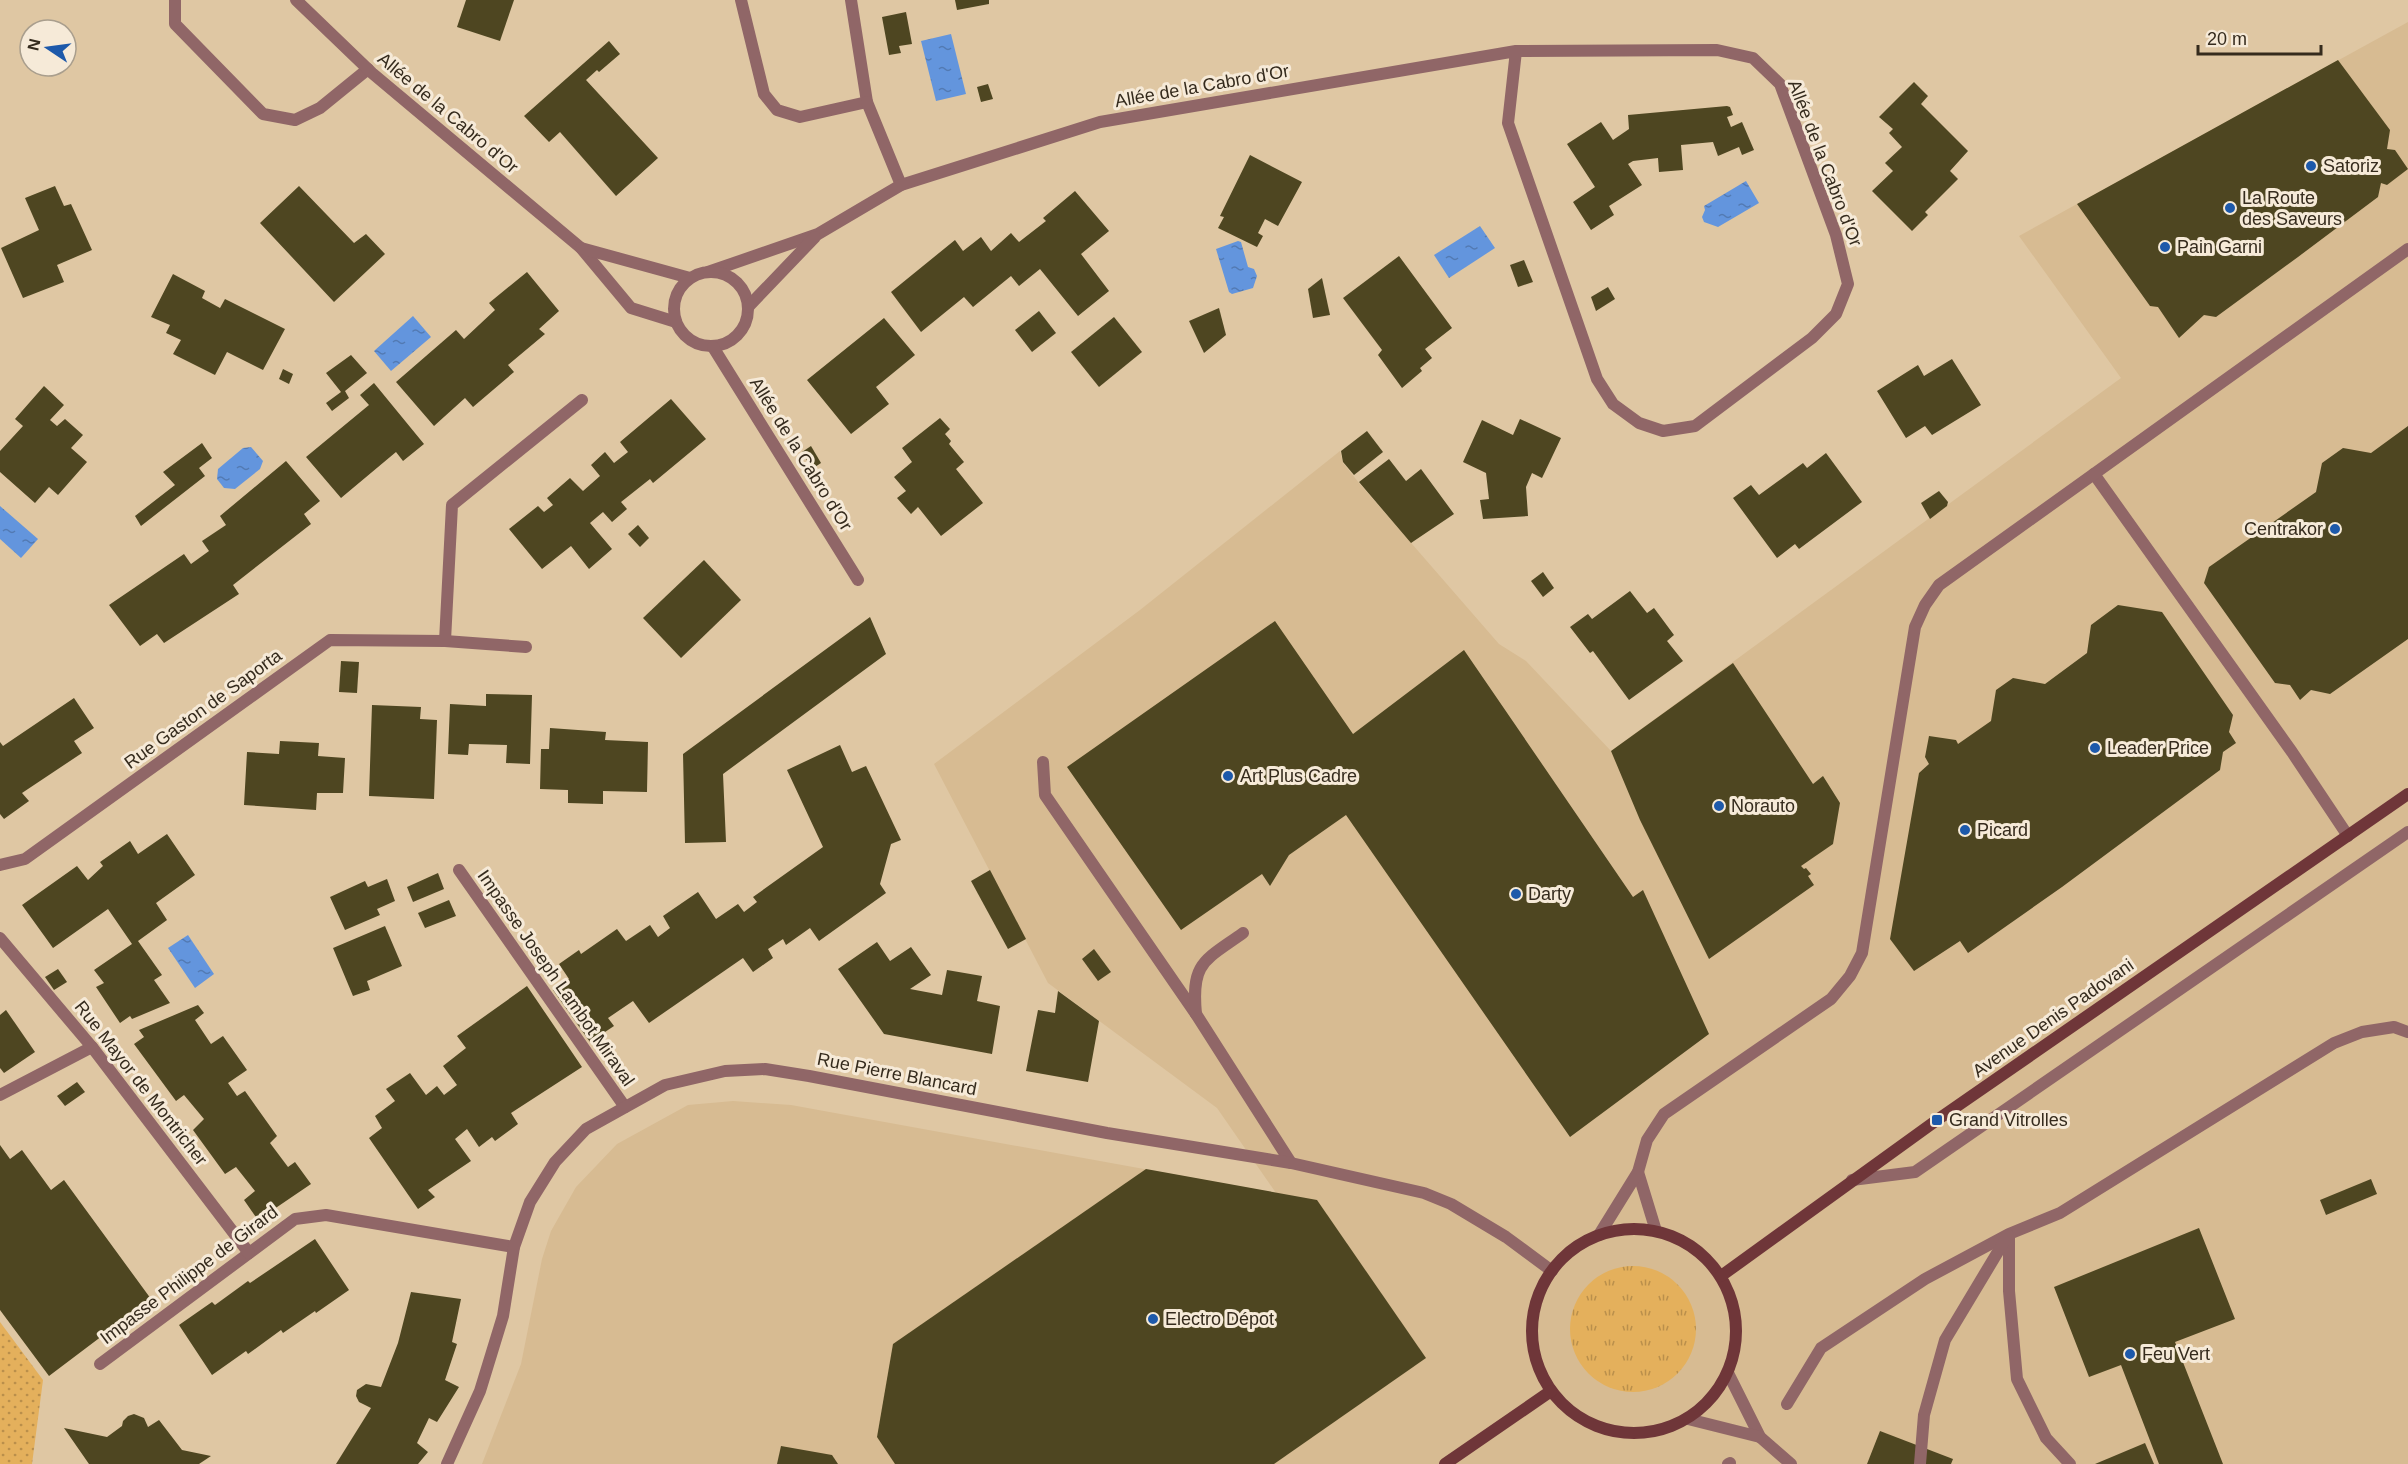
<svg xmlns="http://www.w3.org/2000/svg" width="2408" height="1464" font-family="Helvetica,sans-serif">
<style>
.built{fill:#d7bb92}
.grass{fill:url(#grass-tufts)}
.park{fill:url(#park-dots)}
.water{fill:url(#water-ripples)}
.building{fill:#4e4621}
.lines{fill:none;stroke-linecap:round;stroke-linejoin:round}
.service{stroke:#906667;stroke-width:12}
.minor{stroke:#906667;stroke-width:12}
.secondary{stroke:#6f3639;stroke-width:12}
.poi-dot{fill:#1d59aa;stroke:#f6ead8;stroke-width:2}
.labels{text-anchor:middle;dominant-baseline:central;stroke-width:6;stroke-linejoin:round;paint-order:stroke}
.street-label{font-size:18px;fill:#352b1d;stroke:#f6ead8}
.poi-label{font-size:18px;fill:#352b1d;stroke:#f6ead8;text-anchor:start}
</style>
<defs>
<pattern id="grass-tufts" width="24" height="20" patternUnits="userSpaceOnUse" patternTransform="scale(1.5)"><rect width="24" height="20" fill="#e4b05c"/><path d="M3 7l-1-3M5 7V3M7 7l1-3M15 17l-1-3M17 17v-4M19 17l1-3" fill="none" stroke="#ba8f4b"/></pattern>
<pattern id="park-dots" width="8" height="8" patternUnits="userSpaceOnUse" patternTransform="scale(1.5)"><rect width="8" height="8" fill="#e4b05c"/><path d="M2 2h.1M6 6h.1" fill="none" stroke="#ba8f4b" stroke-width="1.8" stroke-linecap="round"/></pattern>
<pattern id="water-ripples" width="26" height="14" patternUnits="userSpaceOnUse" patternTransform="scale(1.5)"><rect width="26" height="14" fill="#6395dd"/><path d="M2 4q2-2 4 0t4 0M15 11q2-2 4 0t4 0" fill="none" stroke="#527ab3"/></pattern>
</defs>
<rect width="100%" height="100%" fill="#dfc7a3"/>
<path class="built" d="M 2408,22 L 2408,1464 L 482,1464 L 521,1364 L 542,1259 L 551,1231 L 576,1187 L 617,1144 L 688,1105 L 733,1101 L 791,1105 L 1276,1193 L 1217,1108 L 1048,983 L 934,764 L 1140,610 L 1340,451 L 1343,463 L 1359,483 L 1499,644 L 1526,661 L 1611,751 L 2121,378 L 2019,236 Z"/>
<circle class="grass" cx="1633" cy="1329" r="63"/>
<path class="park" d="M 0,1322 L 43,1380 L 32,1464 L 0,1464 Z"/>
<g class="water">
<path d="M 951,34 L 966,94 L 936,101 L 921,41 Z"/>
<path d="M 1746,181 L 1759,203 L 1718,227 L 1704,222 L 1702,217 L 1705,210 L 1704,206 Z"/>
<path d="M 1480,226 L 1495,248 L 1449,278 L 1434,255 Z"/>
<path d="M 1238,241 L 1241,242 L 1248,267 L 1254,269 L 1257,276 L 1253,288 L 1232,294 L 1229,292 L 1216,249 Z"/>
<path d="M 413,316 L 431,337 L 391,371 L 374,351 Z"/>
<path d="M 251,447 L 263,461 L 260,469 L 235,489 L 224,488 L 217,479 L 218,469 L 243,448 Z"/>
<path d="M 0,506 L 38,539 L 21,558 L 0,539 Z"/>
<path d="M 188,935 L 214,974 L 195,988 L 168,948 Z"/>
</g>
<g class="building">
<path d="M 466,0 L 514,0 L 500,41 L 457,27 Z"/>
<path d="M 955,0 L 989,0 L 989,4 L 957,10 Z"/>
<path d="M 906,12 L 912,44 L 899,46 L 901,53 L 889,55 L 882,17 Z"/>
<path d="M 609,41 L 620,54 L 599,72 L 597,70 L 586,80 L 658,158 L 616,196 L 560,132 L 549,142 L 524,116 Z"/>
<path d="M 2338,60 L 2390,130 L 2387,149 L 2395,150 L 2408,169 L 2387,185 L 2381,183 L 2378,197 L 2298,257 L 2216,317 L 2204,315 L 2179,338 L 2158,307 L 2150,306 L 2077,204 Z"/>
<path d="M 1914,82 L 1928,96 L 1921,104 L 1968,151 L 1950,171 L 1958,179 L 1925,212 L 1928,215 L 1912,231 L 1872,191 L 1893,171 L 1885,163 L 1902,147 L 1889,133 L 1893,129 L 1879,117 Z"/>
<path d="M 988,84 L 993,99 L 981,102 L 977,87 Z"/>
<path d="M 1727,106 L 1730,107 L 1733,115 L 1727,117 L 1731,127 L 1742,122 L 1754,150 L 1742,155 L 1739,147 L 1718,156 L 1713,142 L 1681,145 L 1683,170 L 1659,172 L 1658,158 L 1633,161 L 1628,164 L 1642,185 L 1609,206 L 1614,215 L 1591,230 L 1573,202 L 1595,187 L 1567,144 L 1601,122 L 1613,140 L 1629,129 L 1628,115 Z"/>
<path d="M 1250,155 L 1302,182 L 1278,226 L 1265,219 L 1258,233 L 1263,236 L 1257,247 L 1218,228 L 1224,217 L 1220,216 Z"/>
<path d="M 55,186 L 64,206 L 71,204 L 92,250 L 57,265 L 64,282 L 23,298 L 1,248 L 39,230 L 25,198 Z"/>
<path d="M 299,186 L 354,243 L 366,234 L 385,254 L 334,302 L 260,223 Z"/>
<path d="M 1075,191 L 1109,231 L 1081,254 L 1109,291 L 1078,316 L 1040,269 L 1019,286 L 1011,276 L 973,307 L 964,297 L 921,332 L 891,292 L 955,240 L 963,251 L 981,237 L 991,251 L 1011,233 L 1019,242 L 1046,221 L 1043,218 Z"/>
<path d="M 1399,256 L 1452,328 L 1425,349 L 1432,358 L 1420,368 L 1422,371 L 1402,388 L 1378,355 L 1382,350 L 1343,298 Z"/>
<path d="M 1524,260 L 1533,282 L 1518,287 L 1510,265 Z"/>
<path d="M 527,272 L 559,311 L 539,329 L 545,334 L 508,365 L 514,372 L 473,407 L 465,398 L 434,426 L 396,382 L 456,330 L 464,339 L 495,310 L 489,303 Z"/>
<path d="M 173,274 L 205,291 L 202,298 L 220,308 L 225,299 L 285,329 L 263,370 L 227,352 L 215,375 L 173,354 L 181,340 L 166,333 L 170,325 L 151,317 Z"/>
<path d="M 1322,278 L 1330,315 L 1313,318 L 1308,289 Z"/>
<path d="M 1608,287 L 1615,299 L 1596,311 L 1591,297 Z"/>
<path d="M 1219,308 L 1226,335 L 1204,353 L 1189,321 Z"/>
<path d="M 1039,311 L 1056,333 L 1032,352 L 1015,330 Z"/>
<path d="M 1114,317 L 1142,352 L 1099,387 L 1071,352 Z"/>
<path d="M 884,318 L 915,355 L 876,387 L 889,404 L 851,434 L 807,380 Z"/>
<path d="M 351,355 L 367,373 L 345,391 L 349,398 L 332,411 L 326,403 L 341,392 L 326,373 Z"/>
<path d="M 1952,359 L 1981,405 L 1932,435 L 1925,426 L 1906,438 L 1877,391 L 1918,365 L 1924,376 Z"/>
<path d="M 283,369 L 293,374 L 289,384 L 279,379 Z"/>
<path d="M 374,383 L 424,444 L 403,461 L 396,452 L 341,498 L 306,457 L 369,405 L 360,395 Z"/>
<path d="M 44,386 L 64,405 L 50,420 L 57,426 L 65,419 L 83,435 L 71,448 L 87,462 L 58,495 L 49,487 L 35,503 L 0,472 L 0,451 L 23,426 L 15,419 Z"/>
<path d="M 671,399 L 706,439 L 653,483 L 650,479 L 621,502 L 627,509 L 612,522 L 603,512 L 590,523 L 612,549 L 589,569 L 571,546 L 542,569 L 509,529 L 538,506 L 544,512 L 553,505 L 547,498 L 570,478 L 583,491 L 600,476 L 591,465 L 605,452 L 614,463 L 628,452 L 620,442 Z"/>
<path d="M 940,418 L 950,429 L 945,434 L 951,441 L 949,444 L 964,462 L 956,469 L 983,503 L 941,536 L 918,507 L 911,514 L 897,498 L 906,491 L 894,477 L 912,462 L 902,448 Z"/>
<path d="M 1520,419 L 1561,438 L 1542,478 L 1532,473 L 1526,487 L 1528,516 L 1483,519 L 1480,500 L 1489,499 L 1486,473 L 1463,462 L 1482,420 L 1513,435 Z"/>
<path d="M 2408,426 L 2408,639 L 2330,694 L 2311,690 L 2300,700 L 2290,685 L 2275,683 L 2204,583 L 2209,567 L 2316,492 L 2322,463 L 2343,448 L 2371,453 Z"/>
<path d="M 1367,431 L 1383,452 L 1354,475 L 1343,462 L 1341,451 Z"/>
<path d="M 202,443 L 212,458 L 199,468 L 205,476 L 141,526 L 135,516 L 175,485 L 163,472 Z"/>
<path d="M 811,446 L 821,463 L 812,469 L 802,452 Z"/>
<path d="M 1826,453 L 1862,502 L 1799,549 L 1795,544 L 1777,558 L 1733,498 L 1751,485 L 1759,495 L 1803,463 L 1807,468 Z"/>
<path d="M 1389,459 L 1406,481 L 1421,469 L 1454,514 L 1411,543 L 1359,482 Z"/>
<path d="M 286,461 L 320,501 L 304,514 L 311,524 L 233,585 L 239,594 L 164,643 L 157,634 L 140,646 L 109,605 L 184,554 L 191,564 L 209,551 L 202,541 L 226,525 L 220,516 Z"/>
<path d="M 1939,491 L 1948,502 L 1947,506 L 1930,519 L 1921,503 Z"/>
<path d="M 638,525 L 649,538 L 640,547 L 628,534 Z"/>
<path d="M 704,560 L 741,600 L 681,658 L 643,618 Z"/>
<path d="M 1543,572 L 1554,588 L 1543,597 L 1531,581 Z"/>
<path d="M 1630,591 L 1647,613 L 1654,608 L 1674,635 L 1667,641 L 1683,661 L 1629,700 L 1593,651 L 1590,653 L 1570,627 L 1588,614 L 1592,619 Z"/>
<path d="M 2118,605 L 2162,612 L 2233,715 L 2229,732 L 2236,743 L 2223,752 L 2220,770 L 2062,887 L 1968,953 L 1960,941 L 1914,971 L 1890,939 L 1919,773 L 1929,764 L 1925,757 L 1929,736 L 1956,740 L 1958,744 L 1991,721 L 1996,690 L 2013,678 L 2045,684 L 2087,653 L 2091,625 Z"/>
<path d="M 870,617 L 886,654 L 723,774 L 726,842 L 685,843 L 683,754 Z"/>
<path d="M 1275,621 L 1353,734 L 1464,650 L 1633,897 L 1643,890 L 1709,1034 L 1570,1137 L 1346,815 L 1289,855 L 1270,886 L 1262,874 L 1181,930 L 1067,767 Z"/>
<path d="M 341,661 L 359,662 L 357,693 L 339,692 Z"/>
<path d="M 1733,663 L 1813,784 L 1823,776 L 1840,803 L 1833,844 L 1801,866 L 1804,869 L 1806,868 L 1811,874 L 1808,876 L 1814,885 L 1709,959 L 1640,820 L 1611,751 Z"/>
<path d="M 486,694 L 532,695 L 530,764 L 506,763 L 507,745 L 469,744 L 468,755 L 448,754 L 450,704 L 486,706 Z"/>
<path d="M 74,698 L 94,728 L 74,741 L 82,753 L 22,793 L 29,801 L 4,819 L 0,814 L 0,742 L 3,746 Z"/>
<path d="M 372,705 L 421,707 L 420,719 L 437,720 L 434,799 L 369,796 Z"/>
<path d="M 550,728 L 606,732 L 605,740 L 648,742 L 647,792 L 603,791 L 603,804 L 568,803 L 568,790 L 540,789 L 541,749 L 549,749 Z"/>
<path d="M 280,741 L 319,743 L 318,756 L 345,758 L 343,793 L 317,793 L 316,810 L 244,805 L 247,752 L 279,754 Z"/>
<path d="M 840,745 L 852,772 L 866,766 L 901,840 L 891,844 L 880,884 L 886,893 L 819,941 L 810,928 L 786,945 L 783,939 L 768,949 L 773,958 L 753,972 L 743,958 L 649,1023 L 633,1001 L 608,1018 L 614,1026 L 590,1042 L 553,990 L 569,979 L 559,964 L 579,950 L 581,954 L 617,929 L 626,941 L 650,925 L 658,937 L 670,928 L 663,916 L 698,892 L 716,919 L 738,904 L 744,912 L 757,902 L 753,897 L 823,847 L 787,770 Z"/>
<path d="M 167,834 L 195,875 L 156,903 L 167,920 L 138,941 L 162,975 L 154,980 L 170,1003 L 132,1019 L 130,1016 L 120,1023 L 96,987 L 104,983 L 94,970 L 132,944 L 108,909 L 53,948 L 22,905 L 77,866 L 88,880 L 103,866 L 100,862 L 130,841 L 138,854 Z"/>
<path d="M 990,870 L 1026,939 L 1008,949 L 971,881 Z"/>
<path d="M 438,873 L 444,889 L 413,902 L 407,887 Z"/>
<path d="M 387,879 L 395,901 L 377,909 L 380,915 L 345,930 L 330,897 L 365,881 L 368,887 Z"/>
<path d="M 449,900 L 456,916 L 425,928 L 418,913 Z"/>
<path d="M 385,926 L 402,966 L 367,981 L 370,990 L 353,996 L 333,948 Z"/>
<path d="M 877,942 L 890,961 L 911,947 L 931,975 L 910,989 L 942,995 L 947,970 L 982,976 L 977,1001 L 1000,1006 L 992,1054 L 884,1034 L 838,969 Z"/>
<path d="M 1094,949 L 1111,972 L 1098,981 L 1082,959 Z"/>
<path d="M 58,969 L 67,982 L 54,990 L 45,977 Z"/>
<path d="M 527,986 L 582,1067 L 511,1113 L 518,1124 L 495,1141 L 492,1137 L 479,1147 L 467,1129 L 455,1139 L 471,1161 L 428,1190 L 435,1197 L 418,1209 L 369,1138 L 382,1128 L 375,1116 L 395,1101 L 386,1089 L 410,1073 L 426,1095 L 437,1086 L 444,1095 L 457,1085 L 443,1066 L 466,1048 L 457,1036 Z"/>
<path d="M 1058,991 L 1099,1021 L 1088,1082 L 1026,1071 L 1038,1010 L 1055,1013 Z"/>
<path d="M 198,1005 L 204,1013 L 195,1020 L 211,1044 L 223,1036 L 247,1070 L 228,1083 L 237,1096 L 245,1091 L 277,1136 L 270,1143 L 288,1167 L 295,1162 L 311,1184 L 258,1220 L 244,1200 L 255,1191 L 236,1167 L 225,1174 L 193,1130 L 204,1119 L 184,1095 L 176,1101 L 134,1044 L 144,1037 L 139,1030 Z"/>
<path d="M 6,1010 L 35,1052 L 4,1073 L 0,1068 L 0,1015 Z"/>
<path d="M 77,1082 L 85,1092 L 65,1106 L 57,1096 Z"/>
<path d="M 0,1145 L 10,1159 L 22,1150 L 51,1190 L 64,1180 L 151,1299 L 49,1376 L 0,1310 Z"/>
<path d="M 1146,1169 L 1317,1200 L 1426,1358 L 1274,1464 L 895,1464 L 877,1437 L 893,1344 Z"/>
<path d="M 2371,1179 L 2377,1194 L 2326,1215 L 2320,1200 Z"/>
<path d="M 2199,1228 L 2235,1319 L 2175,1342 L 2223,1464 L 2159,1464 L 2121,1365 L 2089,1377 L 2054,1287 Z"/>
<path d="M 315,1239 L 349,1290 L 316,1313 L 315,1311 L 283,1333 L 281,1330 L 248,1354 L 246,1351 L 212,1375 L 179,1325 L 212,1302 L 215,1305 L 248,1281 L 250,1283 Z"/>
<path d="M 411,1292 L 461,1299 L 452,1342 L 457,1344 L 445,1380 L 459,1387 L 437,1422 L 429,1418 L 417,1443 L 428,1452 L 418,1464 L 336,1464 L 371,1408 L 359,1402 L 356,1396 L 357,1390 L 366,1384 L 381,1387 L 398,1343 Z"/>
<path d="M 134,1414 L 144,1418 L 148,1427 L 159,1420 L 182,1450 L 211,1456 L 199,1464 L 89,1464 L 64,1428 L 107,1437 L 122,1426 L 123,1421 L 128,1416 Z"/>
<path d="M 1880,1431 L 1953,1459 L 1951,1464 L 1867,1464 Z"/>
<path d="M 2145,1443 L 2154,1464 L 2095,1464 Z"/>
<path d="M 781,1446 L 832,1455 L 838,1464 L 777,1464 Z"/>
</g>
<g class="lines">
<g class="service">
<path d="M 175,0 L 175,24 L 263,114 L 295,120 L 320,108 L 368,69"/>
<path d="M 2094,474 L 2292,752 L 2348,836"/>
<path d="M 1043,762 L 1045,795 L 1196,1014"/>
<path d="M 1243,933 C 1204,961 1191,962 1196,1014 L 1291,1163"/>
<path d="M 0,1095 L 92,1047"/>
<path d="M 1852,1180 L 1915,1172 L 2408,832"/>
<path d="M 2009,1235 L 2009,1291 L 2017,1379 L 2046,1438 L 2070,1464"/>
<path d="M 100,1364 L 295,1219 L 326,1215 L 514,1247"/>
<path d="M 1787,1404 L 1821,1348 L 1925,1279 L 2009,1234 L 2060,1213 L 2334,1043 L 2362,1032 L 2394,1027 L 2408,1032"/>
<path d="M 1728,1464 L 1730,1463"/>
<path d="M 1920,1464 L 1924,1415 L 1945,1340 L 2008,1235"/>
</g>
<g class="minor">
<path d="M 296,0 L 372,73 L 581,248 L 631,308 L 676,322"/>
<path d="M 741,0 L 764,94 L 777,110 L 800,117 L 867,102 L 851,0"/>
<path d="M 867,102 L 901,185"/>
<path d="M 581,248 L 690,278"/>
<path d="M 708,272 L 818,234 L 901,185 L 1100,122 L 1516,51 L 1717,50 L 1753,58 L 1780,84 L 1836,235 L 1848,284 L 1836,314 L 1812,338 L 1695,426 L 1663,431 L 1639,423 L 1613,404 L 1597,379 L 1508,123 L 1516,51"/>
<circle cx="711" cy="309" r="37"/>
<path d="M 748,307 L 815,237"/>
<path d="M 713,347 L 858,580"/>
<path d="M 445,641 L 526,647"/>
<path d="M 0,865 L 25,859 L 330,640 L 445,641 L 452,505 L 582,400"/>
<path d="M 459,870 L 625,1107"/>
<path d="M 0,938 L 92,1047 L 249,1253"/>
<path d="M 1638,1172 L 1656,1231"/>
<path d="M 1599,1235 L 1638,1172 L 1647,1140 L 1664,1114 L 1831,999 L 1850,976 L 1862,953 L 1915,627 L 1925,605 L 1939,585 L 2408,249"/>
<path d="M 1728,1373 L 1760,1437 L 1791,1464"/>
<path d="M 1688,1419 L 1760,1437"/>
<path d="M 447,1464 L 480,1391 L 503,1316 L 514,1247 L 530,1202 L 555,1162 L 586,1129 L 665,1085 L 725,1071 L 765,1069 L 809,1076 L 1107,1133 L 1291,1163 L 1424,1193 L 1451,1204 L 1506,1237 L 1552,1271"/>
</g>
<g class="secondary">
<circle cx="1634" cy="1331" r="102"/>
<path d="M 1721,1276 L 1937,1120 L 2408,794"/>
<path d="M 1445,1464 L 1551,1391"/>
</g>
</g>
<g class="poi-dot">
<circle cx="2311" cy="166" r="6"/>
<circle cx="2230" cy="208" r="6"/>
<circle cx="2165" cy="247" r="6"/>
<circle cx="2335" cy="529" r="6"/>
<circle cx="2095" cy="748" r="6"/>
<circle cx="1228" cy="776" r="6"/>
<circle cx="1719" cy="806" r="6"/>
<circle cx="1965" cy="830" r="6"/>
<circle cx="1516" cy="894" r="6"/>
<rect x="1931" y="1114" width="12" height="12" rx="3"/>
<circle cx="1153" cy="1319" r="6"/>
<circle cx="2130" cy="1354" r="6"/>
</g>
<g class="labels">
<g class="street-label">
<text transform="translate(1202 86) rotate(-10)">Allée de la Cabro d'Or</text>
<text transform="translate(448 113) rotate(40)">Allée de la Cabro d'Or</text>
<text transform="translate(1825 163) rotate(69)">Allée de la Cabro d'Or</text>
<text transform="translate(801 454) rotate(58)">Allée de la Cabro d'Or</text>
<text transform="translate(203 709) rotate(-36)">Rue Gaston de Saporta</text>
<text transform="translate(556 978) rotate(55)">Impasse Joseph Lambot Miraval</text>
<text transform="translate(2053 1018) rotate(-35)">Avenue Denis Padovani</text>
<text transform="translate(897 1074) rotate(11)">Rue Pierre Blancard</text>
<text transform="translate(141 1083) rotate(52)">Rue Mayor de Montricher</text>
<text transform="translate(189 1275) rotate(-37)">Impasse Philippe de Girard</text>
</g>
<g class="poi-label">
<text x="2323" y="166">Satoriz</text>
<text x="2242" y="198">La Route<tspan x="2242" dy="21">des Saveurs</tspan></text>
<text x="2177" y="247">Pain Garni</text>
<text x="2323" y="529" text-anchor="end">Centrakor</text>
<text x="2107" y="748">Leader Price</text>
<text x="1240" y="776">Art Plus Cadre</text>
<text x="1731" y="806">Norauto</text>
<text x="1977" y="830">Picard</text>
<text x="1528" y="894">Darty</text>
<text x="1949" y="1120">Grand Vitrolles</text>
<text x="1165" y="1319">Electro Dépot</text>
<text x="2142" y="1354">Feu Vert</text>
</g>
</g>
<g transform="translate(48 48) rotate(283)"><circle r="28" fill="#f6ead8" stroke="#a99e8d" stroke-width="1.5"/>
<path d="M0-4.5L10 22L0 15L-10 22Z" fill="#1d59aa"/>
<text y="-9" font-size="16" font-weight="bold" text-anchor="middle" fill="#352b1d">N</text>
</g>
<path d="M2198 45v9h123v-9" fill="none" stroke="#352b1d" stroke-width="3"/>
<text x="2207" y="45" font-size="18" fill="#352b1d" stroke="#f6ead8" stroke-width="4.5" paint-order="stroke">20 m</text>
</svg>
